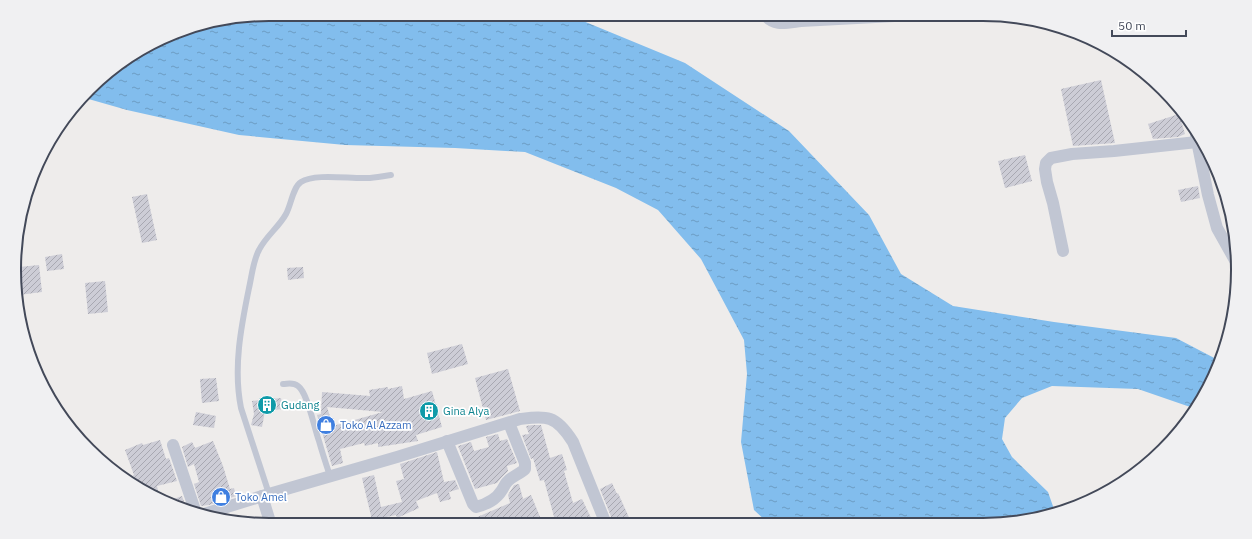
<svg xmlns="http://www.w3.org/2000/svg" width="1252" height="539" font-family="'IBM Plex Sans',sans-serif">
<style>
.water{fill:url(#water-ripples)}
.building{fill:url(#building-hatch);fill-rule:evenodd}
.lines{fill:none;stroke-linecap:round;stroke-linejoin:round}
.service{stroke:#c1c6d3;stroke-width:6}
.minor{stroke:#c1c6d3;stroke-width:12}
.labels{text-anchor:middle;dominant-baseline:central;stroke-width:3.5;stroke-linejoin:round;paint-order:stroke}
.culture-label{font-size:11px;fill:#0d838f;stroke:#fff;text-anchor:start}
.shop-label{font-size:11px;fill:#366cbe;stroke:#fff;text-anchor:start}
.rim{fill:none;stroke:#434959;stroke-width:2}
</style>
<defs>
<pattern id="water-ripples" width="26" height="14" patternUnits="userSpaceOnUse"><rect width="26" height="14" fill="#82bded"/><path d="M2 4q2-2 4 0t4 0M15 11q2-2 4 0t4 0" fill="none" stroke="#6c9cc3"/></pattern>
<pattern id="building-hatch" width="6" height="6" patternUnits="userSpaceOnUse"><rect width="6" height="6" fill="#cdcdd6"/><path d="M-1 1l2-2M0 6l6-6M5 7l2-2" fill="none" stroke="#a8a8b1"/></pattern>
</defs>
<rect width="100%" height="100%" fill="#eeeceb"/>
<path class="water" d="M 270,14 L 564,14 L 571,16 L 685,63 L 789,131 L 869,215 L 901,274 L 953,306 L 1054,322 L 1176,338 L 1220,361 L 1196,409 L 1138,389 L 1052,386 L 1022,398 L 1005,418 L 1002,439 L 1012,457 L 1048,492 L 1055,512 L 1016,523 L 769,524 L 754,510 L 741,442 L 747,374 L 744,340 L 701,259 L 658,210 L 616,188 L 525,152 L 455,148 L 345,145 L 239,135 L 127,110 L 85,98 L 101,77 L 187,28 Z"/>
<g class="building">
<path d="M 1101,80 L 1115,143 L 1073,146 L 1061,89 Z"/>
<path d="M 1179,114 L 1185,134 L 1178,137 L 1153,139 L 1148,124 Z"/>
<path d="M 1025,155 L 1032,181 L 1005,188 L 998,161 Z"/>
<path d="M 1198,186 L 1200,198 L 1181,202 L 1178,190 Z"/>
<path d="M 147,194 L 157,240 L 142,243 L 132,197 Z"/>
<path d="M 62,254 L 64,269 L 47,271 L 45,257 Z"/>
<path d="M 39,265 L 42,292 L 19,295 L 19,267 Z"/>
<path d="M 303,267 L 304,278 L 288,280 L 287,268 Z"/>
<path d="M 105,281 L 108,312 L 88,314 L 85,283 Z"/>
<path d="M 462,344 L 468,364 L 432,374 L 427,353 Z"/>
<path d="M 508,369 L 520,411 L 486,420 L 475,378 Z"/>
<path d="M 216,378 L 219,401 L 202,403 L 200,379 Z"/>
<path d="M 402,386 L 404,399 L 432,391 L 442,427 L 416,435 L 418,441 L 378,447 L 378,443 L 365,446 L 364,443 L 340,449 L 343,463 L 332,466 L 317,415 L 321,414 L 322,392 L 370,396 L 369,390 L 388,387 L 388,389 ZM 327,407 L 383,412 L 333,426 Z"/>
<path d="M 281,398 L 283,409 L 265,411 L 262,427 L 251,425 L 254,414 L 252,401 Z"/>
<path d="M 196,412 L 216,416 L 214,428 L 193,425 Z"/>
<path d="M 532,425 L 541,425 L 550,458 L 562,454 L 567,470 L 564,471 L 573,503 L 582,499 L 594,524 L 556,524 L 544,480 L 540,481 L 533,458 L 531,459 L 522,435 L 529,434 L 526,426 Z"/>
<path d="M 498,434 L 500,441 L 507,439 L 517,463 L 507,466 L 508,471 L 502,477 L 497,483 L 475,489 L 458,446 L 471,442 L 474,451 L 489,447 L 486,437 Z"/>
<path d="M 160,440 L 166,459 L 169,458 L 177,481 L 157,486 L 159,495 L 135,481 L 133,475 L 134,475 L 125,450 L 142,443 L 143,445 Z"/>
<path d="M 213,441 L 223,466 L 230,489 L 234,488 L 236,496 L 209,505 L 201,506 L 194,484 L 199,482 L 194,464 L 188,467 L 182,447 L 192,442 L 195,448 Z"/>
<path d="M 437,452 L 444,482 L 455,480 L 459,489 L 449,492 L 451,499 L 440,502 L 437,493 L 416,501 L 419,508 L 397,518 L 396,515 L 372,520 L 362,478 L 374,475 L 381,507 L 402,502 L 396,481 L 404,479 L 400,464 Z"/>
<path d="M 612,483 L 617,494 L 618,493 L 632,524 L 614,524 L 600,489 Z"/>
<path d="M 519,484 L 523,499 L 531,495 L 543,524 L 461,524 L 510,503 L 508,495 L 514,485 Z"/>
<path d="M 182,496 L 187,510 L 185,510 L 168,501 Z"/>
</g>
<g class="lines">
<g class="service">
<path d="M 283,384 C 288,384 293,382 298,386 C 308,393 314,428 319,441 C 322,452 326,464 330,476"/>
<path d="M 269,494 L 241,408 C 233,368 241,327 249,288 C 252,275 253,261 259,250 C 266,236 279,227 286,214 C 291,205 293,187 301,182 C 315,173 350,179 367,178 C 375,178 383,176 391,175"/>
</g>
<g class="minor">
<path d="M 764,14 C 774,27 786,23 801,21 L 894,16 L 908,14"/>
<path d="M 1196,136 L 1208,195 L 1217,228 L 1236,262"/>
<path d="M 1063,251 L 1053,203 L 1047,182 L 1045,169 L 1046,163 L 1051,158 L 1072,154 L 1114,151 L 1197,142"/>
<path d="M 447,441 L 473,504 L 476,507 C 487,504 496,500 502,490 C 504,487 505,484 507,482 C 512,476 520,474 525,469 L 525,463 L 509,423"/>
<path d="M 173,445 L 196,513"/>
<path d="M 262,496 L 271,525"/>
<path d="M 204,514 L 269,494 L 397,457 L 520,419 C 529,418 541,416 550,419 C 559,422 568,434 573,442 L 606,524"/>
</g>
</g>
<defs>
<g id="building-disc" transform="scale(1)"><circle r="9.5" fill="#0f9aa8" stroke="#fff"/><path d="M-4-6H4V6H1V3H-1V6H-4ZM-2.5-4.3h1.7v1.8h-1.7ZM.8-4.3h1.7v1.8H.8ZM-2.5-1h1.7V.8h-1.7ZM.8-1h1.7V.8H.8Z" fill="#fff"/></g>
<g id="shop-disc" transform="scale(1)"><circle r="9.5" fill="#3f7fe0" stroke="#fff"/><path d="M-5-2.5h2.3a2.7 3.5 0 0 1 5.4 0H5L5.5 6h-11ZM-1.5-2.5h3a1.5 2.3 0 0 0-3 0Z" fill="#fff"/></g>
</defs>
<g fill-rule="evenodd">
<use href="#building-disc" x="267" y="405"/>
<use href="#building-disc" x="429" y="411"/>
<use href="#shop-disc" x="326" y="425"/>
<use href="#shop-disc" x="221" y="497"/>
</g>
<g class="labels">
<g class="culture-label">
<text x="281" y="405">Gudang</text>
<text x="443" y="411">Gina Alya</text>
</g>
<g class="shop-label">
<text x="340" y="425">Toko Al Azzam</text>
<text x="235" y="497">Toko Amel</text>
</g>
</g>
<path d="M0 0H1252V539H0ZM269 21H983A248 248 0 0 1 1231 269V270A248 248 0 0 1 983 518H269A248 248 0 0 1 21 270V269A248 248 0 0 1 269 21Z" fill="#f0f0f2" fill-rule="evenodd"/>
<path class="rim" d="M269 21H983A248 248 0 0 1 1231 269V270A248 248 0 0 1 983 518H269A248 248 0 0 1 21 270V269A248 248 0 0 1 269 21Z"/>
<path d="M1112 30v6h74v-6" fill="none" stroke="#434959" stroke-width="2"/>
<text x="1118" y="30" font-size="12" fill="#434959" stroke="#ffffff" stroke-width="3" paint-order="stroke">50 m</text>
</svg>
